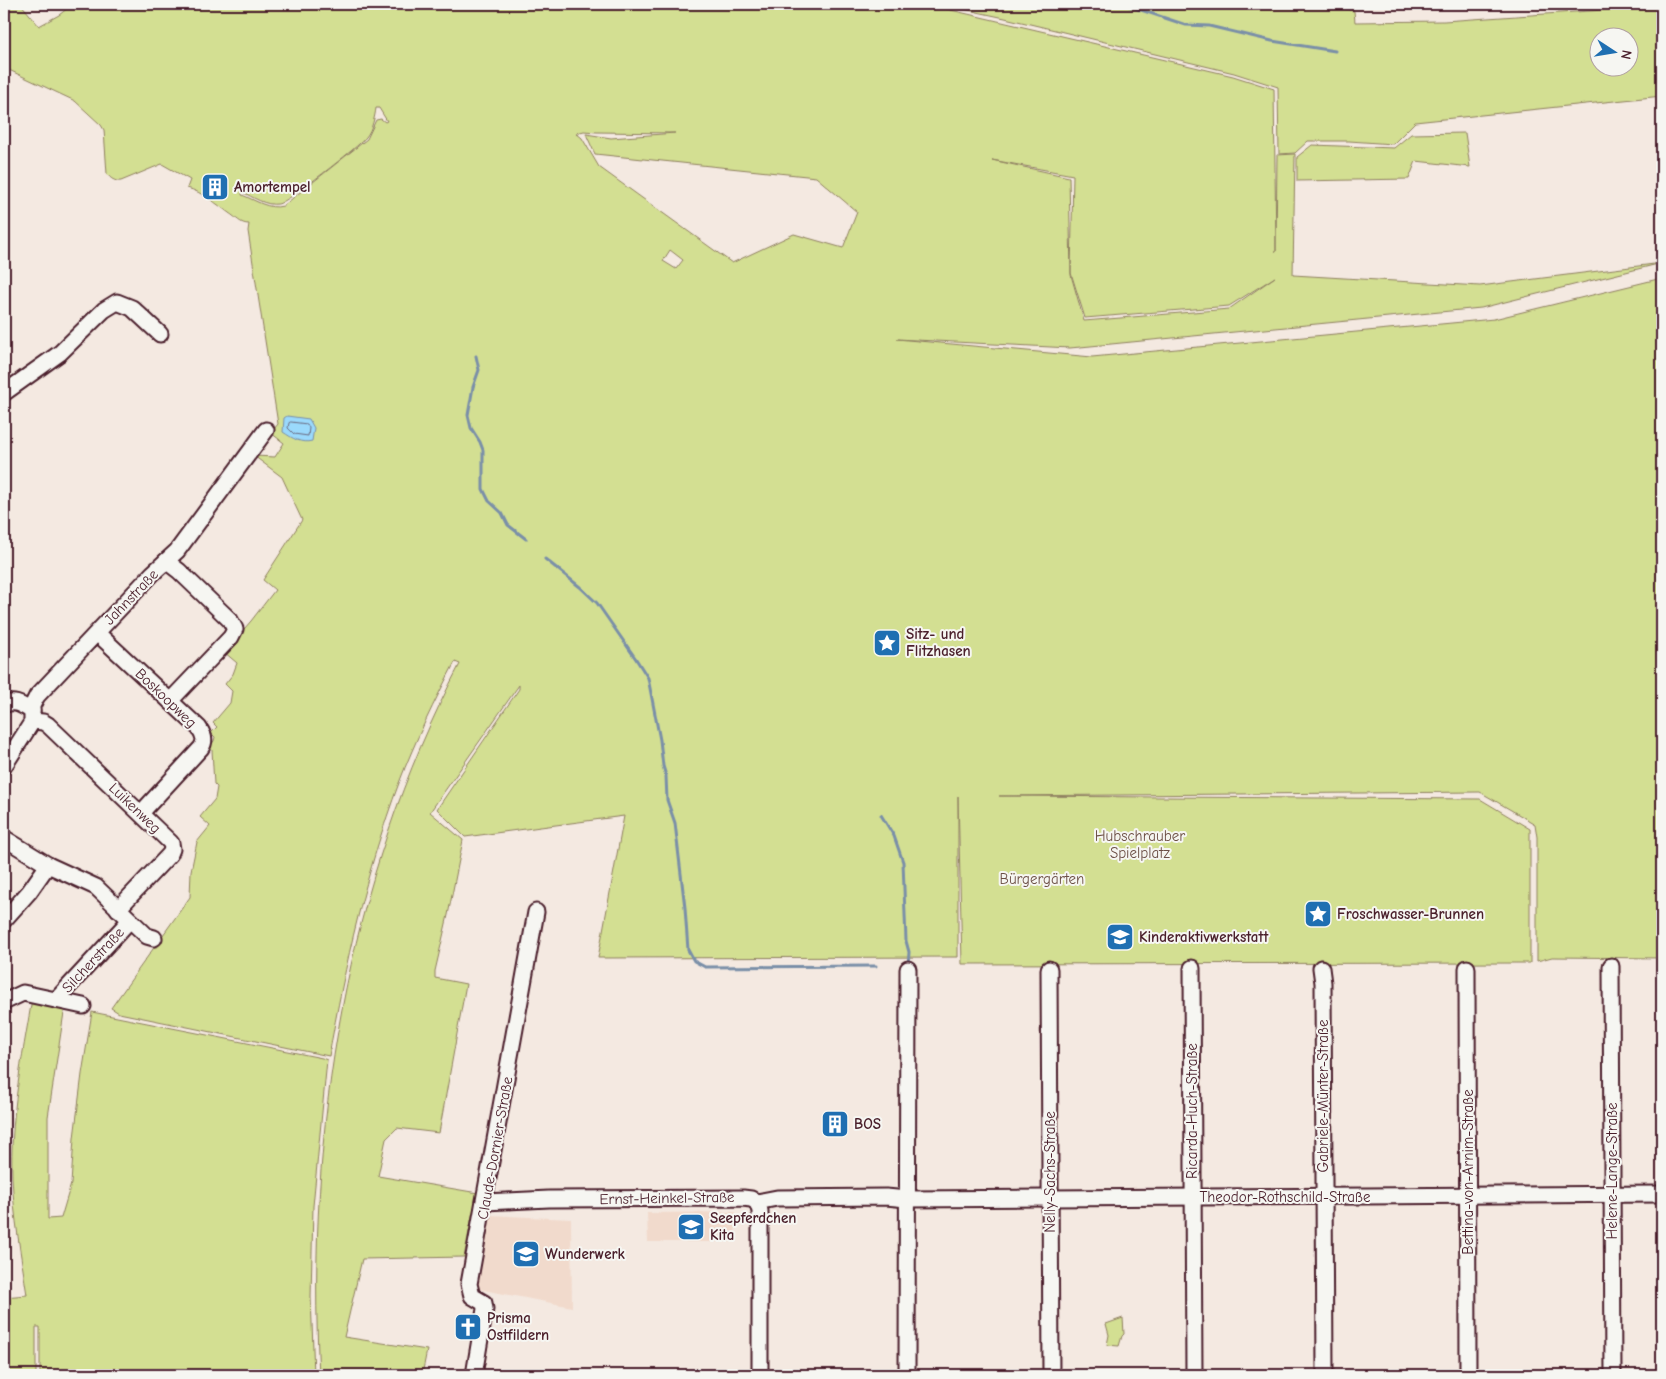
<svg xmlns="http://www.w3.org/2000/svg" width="1666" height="1379" font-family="'Comic Neue',sans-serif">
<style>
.built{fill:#f1dacc}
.green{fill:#d3df92;stroke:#8e7f5e;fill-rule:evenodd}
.water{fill:#9ad9fc;stroke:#7a8fa8}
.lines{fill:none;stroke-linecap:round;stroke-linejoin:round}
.shore{stroke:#6a697f;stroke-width:1}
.stream{stroke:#7a8fa8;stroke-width:3}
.minor-casing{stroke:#4a1f2b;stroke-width:19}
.minor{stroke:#f6f6f2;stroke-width:15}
.labels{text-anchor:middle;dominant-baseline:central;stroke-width:4;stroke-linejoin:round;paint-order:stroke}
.poi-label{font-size:15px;font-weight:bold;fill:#4a1f2b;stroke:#f6f6f2;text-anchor:start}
.street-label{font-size:15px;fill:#4a1f2b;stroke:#f6f6f2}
.park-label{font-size:15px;fill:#6c4f45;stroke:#f6f6f2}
</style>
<rect width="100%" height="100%" fill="#f4e9e1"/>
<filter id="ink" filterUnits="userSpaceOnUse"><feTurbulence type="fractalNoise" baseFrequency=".02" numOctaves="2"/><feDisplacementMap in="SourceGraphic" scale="10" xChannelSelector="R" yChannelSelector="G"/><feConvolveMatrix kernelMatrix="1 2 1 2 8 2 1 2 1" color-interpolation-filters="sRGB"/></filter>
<g filter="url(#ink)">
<g class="built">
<path d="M 736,1212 L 735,1242 L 648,1242 L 647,1213 Z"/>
<path d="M 488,1215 L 571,1219 L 572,1307 L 473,1288 Z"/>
</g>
<g class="green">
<path d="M 4,4 L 21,4 L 39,26 L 59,15 L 73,4 L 925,4 L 1233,76 L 1274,89 L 1276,252 L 1277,155 L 1295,154 L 1293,275 L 1480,286 L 1662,263 L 1481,308 L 1070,348 L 897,339 L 1092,357 L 1494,319 L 1662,278 L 1662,958 L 1552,957 L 1537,961 L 1537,837 L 1535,824 L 1480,792 L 999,796 L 1480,799 L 1530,829 L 1530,963 L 962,964 L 958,796 L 958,957 L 598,958 L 624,816 L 465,837 L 437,809 L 519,689 L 519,685 L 430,812 L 463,840 L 448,915 L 435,971 L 435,978 L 466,984 L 439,1133 L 397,1128 L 386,1139 L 378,1176 L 478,1193 L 472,1216 L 464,1257 L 362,1259 L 344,1337 L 427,1350 L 422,1375 L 319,1375 C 306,1133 346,880 460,664 L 455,662 C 434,702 415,741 399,783 C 366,871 345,964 329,1056 L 119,1013 L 111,1008 L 190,897 L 191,871 L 197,842 L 210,826 L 200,817 L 215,799 L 217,787 L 214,784 L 212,750 L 209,747 L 214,741 L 215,737 L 211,733 L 217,727 L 213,723 L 230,703 L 232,691 L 225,684 L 233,674 L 237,663 L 224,652 L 251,621 L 275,590 L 263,580 L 302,520 L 282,477 L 254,456 L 275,457 L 284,443 L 271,433 L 278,424 L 248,231 L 249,224 C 240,224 237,218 229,213 C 217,204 202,192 187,188 L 190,180 L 162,164 L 121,181 C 115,182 110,178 107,174 L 104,130 L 101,125 L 75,101 L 9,70 L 4,65 ZM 376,108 L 379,108 L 387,121 L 385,122 L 381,119 L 376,120 L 367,139 L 283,206 C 269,210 255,200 242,195 L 242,192 C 253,197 266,206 278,204 C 285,204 361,145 366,137 C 372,130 375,116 376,108 ZM 584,131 L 596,132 L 675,133 L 611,138 L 586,134 L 595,154 L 816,177 L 857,212 L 843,248 L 794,234 L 732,263 L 599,167 L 582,138 L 576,133 ZM 992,160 L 1073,175 L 1071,273 L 1085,318 L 1229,306 L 1275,277 L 1229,309 L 1084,321 L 1071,275 L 1069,177 ZM 670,250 L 683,260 L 676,269 L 663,261 Z"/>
<path d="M 940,4 L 1324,4 L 1354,11 L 1355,22 L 1444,21 L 1662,6 L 1662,96 L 1415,122 L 1393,144 L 1349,141 L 1308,141 L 1295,153 L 1279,154 L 1278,87 L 1234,73 L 1005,18 ZM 1598,38 L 1628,38 L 1628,68 L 1598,68 Z"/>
<path d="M 1465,133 L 1470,167 L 1416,161 L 1409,179 L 1297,181 L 1297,157 L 1312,145 L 1394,148 L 1411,134 Z"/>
<path d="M 32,999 L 65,1006 L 48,1117 L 48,1219 L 61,1218 L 71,1184 L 74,1138 L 82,1074 L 92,1012 L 322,1058 L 327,1060 L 313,1206 L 311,1297 L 314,1375 L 40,1375 L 40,1327 L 36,1327 L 36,1375 L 4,1375 L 4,1297 L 27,1295 C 21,1256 14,1217 12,1177 C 10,1117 22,1058 32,999 Z"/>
<path d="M 1123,1318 L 1124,1334 L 1122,1336 L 1119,1346 L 1107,1345 L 1109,1335 L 1106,1324 Z"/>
</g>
<path class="water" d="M 287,416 L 309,419 L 314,428 L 312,441 C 301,444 292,438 283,432 L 284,418 Z"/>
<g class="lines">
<path class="shore" d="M 291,422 L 307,424 L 309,428 L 308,436 L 294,434 L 288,428 L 289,423 Z"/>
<g class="stream">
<path d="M 1123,4 L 1186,25 L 1209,26 L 1272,41 L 1335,51"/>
<path d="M 476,356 L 479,370 L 473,387 L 468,415 L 471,428 L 480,442 L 483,450 L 483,489 L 489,501 L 502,513 L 508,525 L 526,539"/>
<path d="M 545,559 L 580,587 L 597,603 L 636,659 L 648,678 L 660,740 L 663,766 L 666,776 L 667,800 L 675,823 L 685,908 L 688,950 L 694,961 L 705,967 L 876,966"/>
<path d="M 881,815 L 894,836 L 903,862 L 906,941 L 909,952 L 908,966"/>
</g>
<g class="minor-casing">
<g id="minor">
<path d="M 4,393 L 60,353 L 104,310 L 117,302 L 132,308 L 160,334"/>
<path d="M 166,561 L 179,571 L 230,620 L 235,629 L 231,637 L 170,701"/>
<path d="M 97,633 L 199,728 C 204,735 206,741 201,748 L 141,813"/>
<path d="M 4,705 C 14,699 23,706 32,711"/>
<path d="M 33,721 L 43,722 L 48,725 L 171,843 L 172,849 L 170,854 L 118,909"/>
<path d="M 4,766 L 32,722 L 32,706 L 37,696 L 153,573 L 177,551 L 266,430"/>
<path d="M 4,838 L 48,865 L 96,887 L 147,936 L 154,938"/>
<path d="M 4,920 L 29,892 L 48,865"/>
<path d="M 1611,966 L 1613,1375"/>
<path d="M 1192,968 L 1194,1375"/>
<path d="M 1321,968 L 1323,983 L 1325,1375"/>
<path d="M 1467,968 L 1468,1375"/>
<path d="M 1049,969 L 1051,1375"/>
<path d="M 56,1000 L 130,920"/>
<path d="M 4,1002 L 23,993 L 83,1006"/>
<path d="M 485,1202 L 549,1199 L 743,1198 L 751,1199 L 757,1202 L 777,1198 L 886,1197 L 907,1199 L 1662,1194"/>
<path d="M 757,1202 L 760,1211 L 760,1375"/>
<path d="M 474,1375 L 485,1309 L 484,1303 L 472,1296 L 469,1284 L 536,912"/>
<path d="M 907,1375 L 908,969"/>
</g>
</g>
<use href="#minor" class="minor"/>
</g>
</g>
<defs>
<g id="building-square" transform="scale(1.4375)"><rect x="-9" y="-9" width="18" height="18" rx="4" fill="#1f6fb2" stroke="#f6f6f2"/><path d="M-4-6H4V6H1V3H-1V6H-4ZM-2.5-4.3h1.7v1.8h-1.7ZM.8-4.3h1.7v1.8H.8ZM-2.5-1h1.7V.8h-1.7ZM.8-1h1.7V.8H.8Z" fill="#fff"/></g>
<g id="sight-square" transform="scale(1.4375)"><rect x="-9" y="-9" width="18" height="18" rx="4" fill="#1f6fb2" stroke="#f6f6f2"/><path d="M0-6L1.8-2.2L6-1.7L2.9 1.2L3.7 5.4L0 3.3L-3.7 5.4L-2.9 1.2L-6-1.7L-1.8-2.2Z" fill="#fff"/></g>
<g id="school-square" transform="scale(1.4375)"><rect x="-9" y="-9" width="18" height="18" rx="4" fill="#1f6fb2" stroke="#f6f6f2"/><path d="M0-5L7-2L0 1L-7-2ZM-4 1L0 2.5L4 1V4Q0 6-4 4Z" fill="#fff"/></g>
<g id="church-square" transform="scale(1.4375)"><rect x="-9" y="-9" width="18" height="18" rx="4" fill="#1f6fb2" stroke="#f6f6f2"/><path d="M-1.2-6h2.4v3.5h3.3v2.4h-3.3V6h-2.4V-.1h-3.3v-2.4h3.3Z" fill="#fff"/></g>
</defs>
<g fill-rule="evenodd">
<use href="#building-square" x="215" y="187"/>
<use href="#sight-square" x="887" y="643"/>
<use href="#sight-square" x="1318" y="914"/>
<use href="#school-square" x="1120" y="937"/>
<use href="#building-square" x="835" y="1124"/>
<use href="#school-square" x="691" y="1227"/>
<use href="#school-square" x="526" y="1254"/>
<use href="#church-square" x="468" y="1327"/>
</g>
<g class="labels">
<g class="poi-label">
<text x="234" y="187">Amortempel</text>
<text x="906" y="634">Sitz- und<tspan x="906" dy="17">Flitzhasen</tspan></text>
<text x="1337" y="914">Froschwasser-Brunnen</text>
<text x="1139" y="937">Kinderaktivwerkstatt</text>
<text x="854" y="1124">BOS</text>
<text x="710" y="1218">Seepferdchen<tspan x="710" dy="17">Kita</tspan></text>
<text x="545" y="1254">Wunderwerk</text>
<text x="487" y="1318">Prisma<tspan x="487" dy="17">Ostfildern</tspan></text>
</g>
<g class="street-label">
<text transform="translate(131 597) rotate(-46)">Jahnstraße</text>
<text transform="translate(166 698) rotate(44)">Boskoopweg</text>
<text transform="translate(135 808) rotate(44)">Luikenweg</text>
<text transform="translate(93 960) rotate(-47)">Silcherstraße</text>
<text transform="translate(1323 1096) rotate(-90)">Gabriele-Münter-Straße</text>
<text transform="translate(1192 1111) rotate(-90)">Ricarda-Huch-Straße</text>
<text transform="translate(495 1148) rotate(-80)">Claude-Dornier-Straße</text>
<text transform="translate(1612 1171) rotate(-90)">Helene-Lange-Straße</text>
<text transform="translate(1050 1172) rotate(-90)">Nelly-Sachs-Straße</text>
<text transform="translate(1468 1172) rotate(-90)">Bettina-von-Arnim-Straße</text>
<text x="1285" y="1197">Theodor-Rothschild-Straße</text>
<text transform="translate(667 1198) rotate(-1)">Ernst-Heinkel-Straße</text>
</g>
<g class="park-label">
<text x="1140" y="836">Hubschrauber<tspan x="1140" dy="17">Spielplatz</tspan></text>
<text x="1042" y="879">Bürgergärten</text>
</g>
</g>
<rect width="1666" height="1379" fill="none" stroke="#f6f6f2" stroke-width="20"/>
<rect x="10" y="10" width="1646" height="1359" fill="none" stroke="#4a1f2b" stroke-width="2" filter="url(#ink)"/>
<g transform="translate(1614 52) rotate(102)"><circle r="24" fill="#f6f6f2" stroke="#b1a0a2"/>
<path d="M0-4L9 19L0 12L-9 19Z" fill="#1f6fb2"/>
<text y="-8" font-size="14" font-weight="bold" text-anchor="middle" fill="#4a1f2b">N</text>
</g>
</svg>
